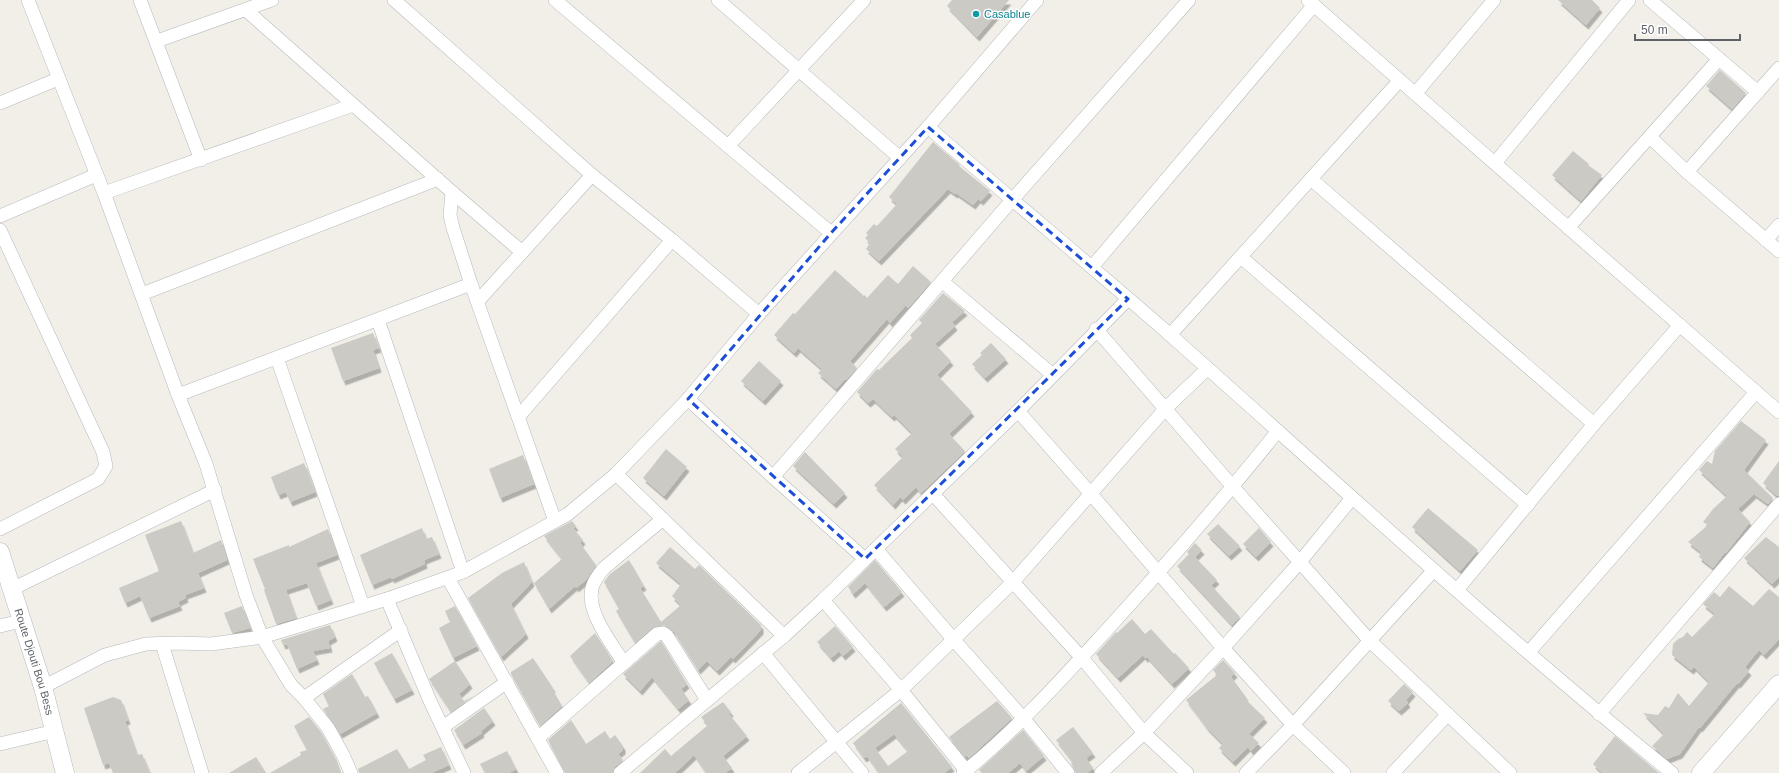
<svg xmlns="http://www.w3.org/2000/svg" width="1779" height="773" font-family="Arial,sans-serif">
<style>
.building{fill:#cccac5;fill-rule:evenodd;filter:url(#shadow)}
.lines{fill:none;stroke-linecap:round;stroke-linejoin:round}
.street-casing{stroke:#b5b8bc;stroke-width:14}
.secondary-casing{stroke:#b6babf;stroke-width:19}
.street{stroke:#fff;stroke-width:13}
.secondary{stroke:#fff;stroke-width:18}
.marked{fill:none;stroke:#1d4ed8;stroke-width:3;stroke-dasharray:8 5;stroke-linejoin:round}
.culture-dot{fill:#0f9aa8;stroke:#fff;stroke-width:1.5}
.labels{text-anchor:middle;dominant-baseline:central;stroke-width:3;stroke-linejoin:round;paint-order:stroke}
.culture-label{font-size:11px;fill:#0d838f;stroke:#fff;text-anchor:start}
.street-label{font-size:11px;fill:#5f6368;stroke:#fff}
</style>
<defs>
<filter id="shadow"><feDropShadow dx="2.5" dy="4.5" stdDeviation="0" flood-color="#0004"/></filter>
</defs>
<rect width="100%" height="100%" fill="#f1efe8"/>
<g class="building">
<path d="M 952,0 L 1009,0 L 977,37 L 947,6 Z"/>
<path d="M 1558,0 L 1592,0 L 1600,8 L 1586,25 Z"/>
<path d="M 1720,70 L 1746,93 L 1732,109 L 1706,86 Z"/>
<path d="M 933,142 L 960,165 L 959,166 L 990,191 L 981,201 L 978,199 L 973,205 L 956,193 L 955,194 L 948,189 L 879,261 L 866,249 L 870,243 L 865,238 L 868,235 L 866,233 L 874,224 L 877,226 L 897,204 L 889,197 Z"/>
<path d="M 1573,151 L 1589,164 L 1588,165 L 1602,175 L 1581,201 L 1552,175 Z"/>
<path d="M 913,266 L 931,282 L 908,308 L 906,305 L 890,323 L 887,319 L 850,361 L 857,368 L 846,380 L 845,379 L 836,389 L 818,373 L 822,369 L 798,348 L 794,353 L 774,335 L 793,313 L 795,314 L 835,270 L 864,296 L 865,295 L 867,298 L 888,275 L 898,284 Z"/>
<path d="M 943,293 L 965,311 L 952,322 L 955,326 L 935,344 L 951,361 L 937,375 L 972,412 L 949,434 L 965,451 L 921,493 L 916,487 L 903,500 L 900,497 L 893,505 L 874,485 L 903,457 L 895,449 L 912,433 L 894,415 L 892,417 L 873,399 L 868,403 L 857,392 L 877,369 L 879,370 L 912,338 L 910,335 L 922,323 L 919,320 Z"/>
<path d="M 373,333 L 379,348 L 373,350 L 379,368 L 343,381 L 331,348 Z"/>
<path d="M 991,343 L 1006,359 L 985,378 L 972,364 L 982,355 L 980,353 Z"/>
<path d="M 759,361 L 781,381 L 763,401 L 741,381 Z"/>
<path d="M 1741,421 L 1766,440 L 1744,470 L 1773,498 L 1768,504 L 1754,494 L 1738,509 L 1750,522 L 1726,553 L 1725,552 L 1713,568 L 1699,557 L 1701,552 L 1688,542 L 1708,525 L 1703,522 L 1713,509 L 1727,496 L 1699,470 L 1707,461 L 1712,464 L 1715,451 Z"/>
<path d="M 666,449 L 687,467 L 664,496 L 643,478 Z"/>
<path d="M 805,452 L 845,493 L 834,504 L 793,466 Z"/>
<path d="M 523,455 L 534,484 L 500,498 L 489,469 Z"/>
<path d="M 1779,461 L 1779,496 L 1777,496 L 1763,483 Z"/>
<path d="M 304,463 L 315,492 L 290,502 L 286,492 L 278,495 L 271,477 Z"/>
<path d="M 1428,508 L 1478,550 L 1460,571 L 1412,527 Z"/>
<path d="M 181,521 L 193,553 L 221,540 L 227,560 L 198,573 L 204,588 L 185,595 L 186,598 L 178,602 L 180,606 L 149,618 L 140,596 L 125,603 L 119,588 L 159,571 L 145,535 Z"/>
<path d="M 572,521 L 576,526 L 573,528 L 583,540 L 580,543 L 596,565 L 586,580 L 576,588 L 575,586 L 549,609 L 534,583 L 562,559 L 544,536 Z"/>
<path d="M 1218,524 L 1240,546 L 1229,556 L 1207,534 Z"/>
<path d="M 422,528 L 426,539 L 432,537 L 439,554 L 424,560 L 425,564 L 392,579 L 391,577 L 372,585 L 360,555 Z"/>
<path d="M 1259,528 L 1271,542 L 1256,557 L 1243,544 Z"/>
<path d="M 328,529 L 337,555 L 316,563 L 331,600 L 316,606 L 307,583 L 286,590 L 296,618 L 276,624 L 264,590 L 265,589 L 253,559 L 289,545 L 289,547 Z"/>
<path d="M 1766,537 L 1779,547 L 1779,577 L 1772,584 L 1744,558 Z"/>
<path d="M 1195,543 L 1202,550 L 1195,557 L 1217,580 L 1211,585 L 1240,617 L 1232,625 L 1177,566 L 1189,554 L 1187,552 Z"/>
<path d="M 670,547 L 695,569 L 699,565 L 761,625 L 761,630 L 733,659 L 731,657 L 717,671 L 707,661 L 698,670 L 674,632 L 665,625 L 652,628 L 635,643 L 616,611 L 619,609 L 604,582 L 610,574 L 629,560 L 644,586 L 640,588 L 661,622 L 681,605 L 672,596 L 681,584 L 656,563 Z"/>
<path d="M 875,560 L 902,592 L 884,607 L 865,583 L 853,594 L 848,587 Z"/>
<path d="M 524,562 L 532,582 L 511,604 L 526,634 L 501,657 L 468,598 L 502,573 Z"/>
<path d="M 1729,586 L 1753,606 L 1769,589 L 1779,597 L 1779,639 L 1764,655 L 1759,650 L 1745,667 L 1749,671 L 1738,684 L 1737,683 L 1700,728 L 1699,727 L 1680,754 L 1667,759 L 1652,746 L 1664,734 L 1643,713 L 1658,715 L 1665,706 L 1669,708 L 1678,693 L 1689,706 L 1709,682 L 1694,667 L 1691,670 L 1672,655 L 1673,644 L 1678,639 L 1683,637 L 1687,632 L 1692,637 L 1715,614 L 1703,604 L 1714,592 L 1720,597 Z"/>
<path d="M 242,606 L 250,628 L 232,633 L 224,613 Z"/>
<path d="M 455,606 L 477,646 L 453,658 L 439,628 L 450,622 L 445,611 Z"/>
<path d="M 1132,619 L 1145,634 L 1151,629 L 1174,654 L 1175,653 L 1189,668 L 1172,684 L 1147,657 L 1145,658 L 1143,655 L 1118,678 L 1096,654 L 1116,632 L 1117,633 Z"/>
<path d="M 330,625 L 335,637 L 328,641 L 330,648 L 313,651 L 317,660 L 297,669 L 287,644 L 283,645 L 281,640 Z"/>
<path d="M 835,626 L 853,647 L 843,656 L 839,651 L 831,658 L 817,642 Z"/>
<path d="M 595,633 L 613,661 L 589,683 L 570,656 Z"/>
<path d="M 661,641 L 687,684 L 681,689 L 689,700 L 678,709 L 652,677 L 640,691 L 623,674 Z"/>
<path d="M 392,653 L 412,690 L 394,699 L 374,663 Z"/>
<path d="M 533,658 L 553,688 L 552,689 L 562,706 L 540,726 L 511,674 L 511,672 Z"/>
<path d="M 1223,660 L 1235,673 L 1231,677 L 1246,697 L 1244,698 L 1265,718 L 1249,734 L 1259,743 L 1251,751 L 1248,747 L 1233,762 L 1219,748 L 1223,744 L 1207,728 L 1186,700 L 1217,675 L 1213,670 Z"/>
<path d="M 455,661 L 470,684 L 459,694 L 464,701 L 474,696 L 451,712 L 429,679 Z"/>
<path d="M 352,674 L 365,697 L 368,696 L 377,713 L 340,734 L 323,709 L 329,706 L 323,694 Z"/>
<path d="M 1404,684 L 1413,692 L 1406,700 L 1408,703 L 1399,711 L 1388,701 Z"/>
<path d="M 113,697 L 121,700 L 128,720 L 125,721 L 137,755 L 142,754 L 150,773 L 113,773 L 109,763 L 103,765 L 84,708 Z"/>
<path d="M 997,701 L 1012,718 L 969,758 L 967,755 L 965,757 L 949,737 Z"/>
<path d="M 723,702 L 731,712 L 729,714 L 747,736 L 723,756 L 732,768 L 725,773 L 706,773 L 694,755 L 675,773 L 640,773 L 665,749 L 671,756 L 708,725 L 701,717 Z"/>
<path d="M 901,703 L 952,767 L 944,773 L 879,773 L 867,756 L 864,758 L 853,743 ZM 894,734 L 908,751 L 888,766 L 875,748 Z"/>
<path d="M 484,708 L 493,721 L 481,731 L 482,733 L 463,745 L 454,730 Z"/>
<path d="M 309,717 L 321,732 L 334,756 L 340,773 L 270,773 L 301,755 L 300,752 L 307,750 L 294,726 Z"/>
<path d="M 571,720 L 586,744 L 605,731 L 610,739 L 615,735 L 623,746 L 623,750 L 618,754 L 623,760 L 615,767 L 612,773 L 565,773 L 548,740 Z"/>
<path d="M 1073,727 L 1093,753 L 1086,758 L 1093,768 L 1087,773 L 1076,773 L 1071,763 L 1073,762 L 1056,740 Z"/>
<path d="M 1023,730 L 1044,756 L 1026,771 L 1020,763 L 1008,773 L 982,773 L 979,770 Z"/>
<path d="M 1615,736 L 1659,773 L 1602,773 L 1593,764 Z"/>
<path d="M 441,747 L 449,765 L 431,773 L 359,773 L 358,769 L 397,749 L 409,769 L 426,760 L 423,755 Z"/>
<path d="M 507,751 L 516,769 L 509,773 L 485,773 L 480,764 Z"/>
<path d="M 256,757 L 266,773 L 229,773 Z"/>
</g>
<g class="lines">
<g class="street-casing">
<g id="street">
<path d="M 28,0 L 104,193 L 178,395 L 206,464 L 246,595 L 262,637 L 291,685 L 304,698 L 328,728 L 343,755 L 351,773"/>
<path d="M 140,0 L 201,160"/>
<path d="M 394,0 L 592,175 L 672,240 L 759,314"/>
<path d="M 555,0 L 831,233"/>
<path d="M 718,0 L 900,158"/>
<path d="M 1308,0 L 1779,412"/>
<path d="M 1650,0 L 1758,92"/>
<path d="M 246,10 L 452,192 L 522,252"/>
<path d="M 157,41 L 272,0"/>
<path d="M 1415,94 L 1494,0"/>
<path d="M 0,103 L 58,79"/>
<path d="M 928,127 C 1007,196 1089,264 1168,333 C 1335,481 1499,633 1672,773"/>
<path d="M 1650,137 L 1687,172 L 1779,251"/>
<path d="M 728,146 L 864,0"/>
<path d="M 1495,163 L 1629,0"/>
<path d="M 1687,172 L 1779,68"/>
<path d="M 1311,179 L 1594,424"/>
<path d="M 452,192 L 450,215 L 453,228 L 471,284 L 555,521"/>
<path d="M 104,193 L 353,105"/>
<path d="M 0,216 L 96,175"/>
<path d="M 1568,228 L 1719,59"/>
<path d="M 0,230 L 103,452 L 106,466 L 98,479 L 0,529"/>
<path d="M 1766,240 L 1779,225"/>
<path d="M 1241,257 L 1528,505"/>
<path d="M 1092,267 L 1314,5"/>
<path d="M 943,282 L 1053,375"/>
<path d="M 142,294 L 438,179"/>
<path d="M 478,301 L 592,175"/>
<path d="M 378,320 L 463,572"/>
<path d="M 1096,329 L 1233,487 L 1370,641 L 1510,773"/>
<path d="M 1170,335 L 1400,80"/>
<path d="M 277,358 L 363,606"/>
<path d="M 178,395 L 471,284"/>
<path d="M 688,399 L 773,477 L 865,559"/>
<path d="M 1018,411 L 1091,494 L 1223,648 L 1293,725 L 1344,773"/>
<path d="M 519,416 L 672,240"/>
<path d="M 616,474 L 784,636"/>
<path d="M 773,477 L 1012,200 L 1189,0"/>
<path d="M 933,494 L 1082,658 L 1144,733 L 1187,773"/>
<path d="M 876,549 L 954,640 L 1024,719 L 1068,773"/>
<path d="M 448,578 L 557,773"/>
<path d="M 12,589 L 215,490"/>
<path d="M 1457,590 L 1594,424 L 1680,325"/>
<path d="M 387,599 L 430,701 L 464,773"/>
<path d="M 823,600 L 901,690 L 968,773"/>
<path d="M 0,626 L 21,621"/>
<path d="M 162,644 L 202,773"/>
<path d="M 1529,652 L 1756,392"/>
<path d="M 763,653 L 862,773"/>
<path d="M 624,663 C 612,644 586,612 592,588 C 594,580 599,574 604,568 L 663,519"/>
<path d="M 43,687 L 105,655 L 146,644 L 177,643 L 211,644 L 262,637 L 387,599 L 463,572 L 568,514 L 616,474 L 688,399 L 759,314 L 928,127 L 1037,0"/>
<path d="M 304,698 L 401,630"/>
<path d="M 1599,714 L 1779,504"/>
<path d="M 443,727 L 507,682"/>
<path d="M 538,738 L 657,634 L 663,633 L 667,636 L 707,700"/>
<path d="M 0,744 L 55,731"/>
<path d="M 620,773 L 784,636 L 823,600 L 1018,411 L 1128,299"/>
<path d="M 798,773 L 901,690 L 1013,582 L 1166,408 L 1207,369"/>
<path d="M 963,773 C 1015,731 1060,681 1105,632 C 1164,567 1222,501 1277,432"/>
<path d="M 1101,773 L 1144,733 L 1223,648 L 1300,562 L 1352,498"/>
<path d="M 1246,773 L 1293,725 L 1434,570"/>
<path d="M 1393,773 L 1448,714"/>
</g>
</g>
<g class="secondary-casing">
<g id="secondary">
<path id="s1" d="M 0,552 L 43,687 L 65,773"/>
<path d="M 1701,773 L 1779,684"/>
</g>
</g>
<use href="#street" class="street"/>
<use href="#secondary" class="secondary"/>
</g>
<path class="marked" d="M 928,127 L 1128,299 L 865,559 L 688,399 L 831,233 Z"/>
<circle class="culture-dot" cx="976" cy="14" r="4"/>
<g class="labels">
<g class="culture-label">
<text x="984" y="14">Casablue</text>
</g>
<g class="street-label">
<text stroke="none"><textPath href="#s1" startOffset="115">Route Djouti Bou Bess</textPath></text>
</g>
</g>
<path d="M1635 34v6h105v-6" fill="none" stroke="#5f6368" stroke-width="2"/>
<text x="1641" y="34" font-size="12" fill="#5f6368" stroke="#ffffff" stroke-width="3" paint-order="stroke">50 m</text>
</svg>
